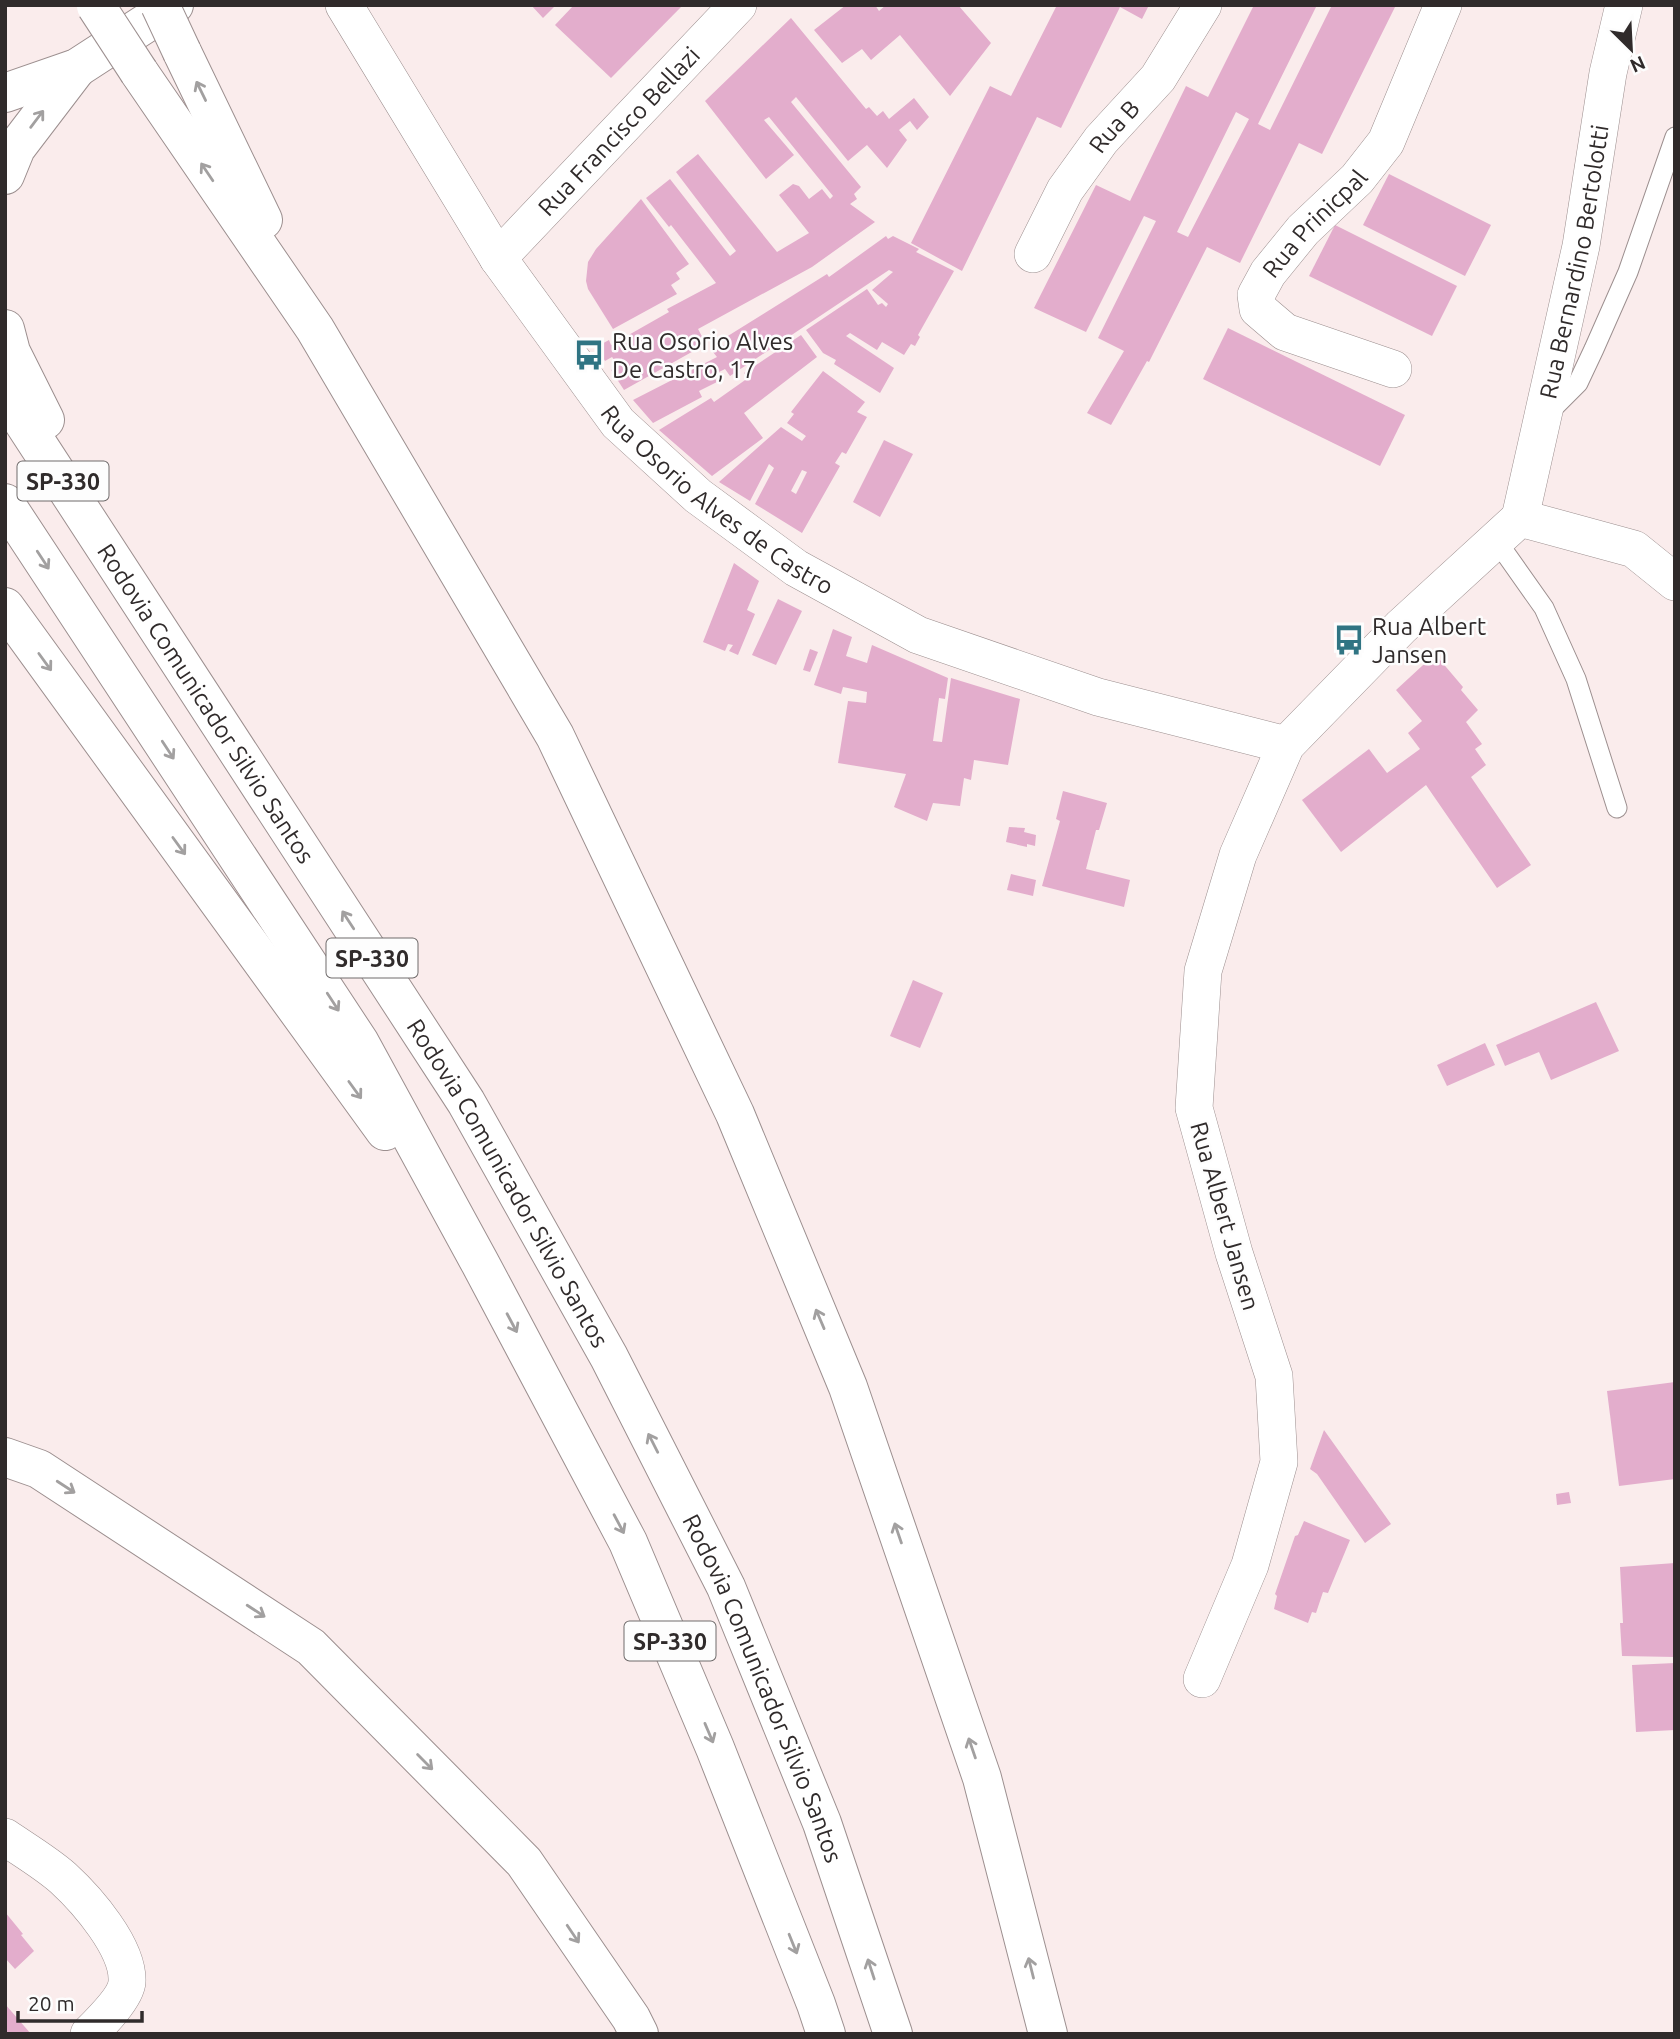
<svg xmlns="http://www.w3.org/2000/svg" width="1680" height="2039" font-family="Ubuntu,sans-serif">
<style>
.building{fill:#e3adcc;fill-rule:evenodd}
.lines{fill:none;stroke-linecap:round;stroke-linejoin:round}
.lane-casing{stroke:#9c8f8f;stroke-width:21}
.street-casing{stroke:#9c8f8f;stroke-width:38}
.highway-casing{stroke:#9c8f8f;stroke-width:40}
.lane{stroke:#fff;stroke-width:19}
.street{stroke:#fff;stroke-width:37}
.highway{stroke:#fff;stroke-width:38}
.highway-bridge-casing{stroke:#9c8f8f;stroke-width:40;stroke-linecap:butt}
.highway-bridge{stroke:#fff;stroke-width:38}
.oneway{stroke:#a2a0a0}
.labels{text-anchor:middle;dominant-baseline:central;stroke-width:5;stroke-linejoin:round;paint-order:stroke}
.shield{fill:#fdfdfd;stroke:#6e6a6a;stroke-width:2}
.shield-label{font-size:23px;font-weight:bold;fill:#302b2b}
.street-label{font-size:24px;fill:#302b2b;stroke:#fdfdfd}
.poi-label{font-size:24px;fill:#302b2b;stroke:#fdfdfd;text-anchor:start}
</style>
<rect width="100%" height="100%" fill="#faecec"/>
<g class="building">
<path d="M 531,5 L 556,5 L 543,18 Z"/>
<path d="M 574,5 L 683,5 L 611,78 L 555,25 Z"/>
<path d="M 846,5 L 875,5 L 879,11 L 886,5 L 958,5 L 991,43 L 950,96 L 900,35 L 871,60 L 862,49 L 842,63 L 814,30 Z"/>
<path d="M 1057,5 L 1149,5 L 1142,19 L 1120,7 L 1061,128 L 1037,117 L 962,271 L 911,243 L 990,86 L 1011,96 Z"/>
<path d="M 1254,5 L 1317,5 L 1258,124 L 1270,130 L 1332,5 L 1396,5 L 1322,154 L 1299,143 L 1240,263 L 1207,247 L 1149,362 L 1147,361 L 1111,425 L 1087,413 L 1124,351 L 1098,338 L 1156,221 L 1144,216 L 1086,332 L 1034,308 L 1096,185 L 1130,201 L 1186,86 L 1208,97 ZM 1236,112 L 1249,119 L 1188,237 L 1177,232 Z"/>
<path d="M 791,18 L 866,109 L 869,107 L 877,116 L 883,111 L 889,119 L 914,98 L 929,117 L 917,130 L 910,121 L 899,130 L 907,140 L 887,168 L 867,145 L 848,161 L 796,97 L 791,102 L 861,187 L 854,194 L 857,199 L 850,204 L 875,222 L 812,267 L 698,329 L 706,344 L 624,390 L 611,370 L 619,366 L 612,357 L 605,361 L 596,347 L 609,340 L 611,345 L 669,312 L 667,309 L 716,283 L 671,225 L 669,227 L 646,198 L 670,179 L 730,256 L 736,251 L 676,172 L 698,154 L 777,252 L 809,233 L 779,195 L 793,184 L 799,186 L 809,199 L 822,189 L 830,199 L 833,196 L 769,117 L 764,120 L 794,155 L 766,179 L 705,101 Z"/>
<path d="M 1389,174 L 1491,225 L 1465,276 L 1363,225 Z"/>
<path d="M 641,199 L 689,264 L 676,273 L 680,279 L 671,285 L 677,294 L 613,329 L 588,289 L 586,281 L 588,262 L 596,249 Z"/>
<path d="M 1335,225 L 1457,286 L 1432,336 L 1309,276 Z"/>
<path d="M 886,236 L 888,239 L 893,236 L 919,249 L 916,252 L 954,271 L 918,335 L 920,337 L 915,346 L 911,344 L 904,355 L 882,342 L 877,350 L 850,333 L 846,336 L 894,368 L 880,393 L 834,364 L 836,360 L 823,353 L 806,330 L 867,289 L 878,305 L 882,303 L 886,307 L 888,304 L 872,290 L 893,272 L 889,270 L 730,376 L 725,369 L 713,375 L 717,382 L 699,391 L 702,397 L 653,423 L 633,400 L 717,357 L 713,352 L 726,344 L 723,339 L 827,274 L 829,277 Z"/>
<path d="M 1228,328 L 1405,415 L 1380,466 L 1203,379 Z"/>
<path d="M 801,335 L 817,357 L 744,413 L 763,438 L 712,476 L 659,430 L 711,398 L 714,402 L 748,378 L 744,373 Z"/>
<path d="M 823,371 L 865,402 L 857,412 L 867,417 L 846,454 L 842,452 L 835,463 L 840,466 L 802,533 L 755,504 L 774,468 L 769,464 L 750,501 L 719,482 L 781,427 L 802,441 L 806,436 L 787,423 L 794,414 L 791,412 ZM 802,470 L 807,472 L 796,494 L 791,491 Z"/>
<path d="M 884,440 L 913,454 L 880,517 L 853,502 Z"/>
<path d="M 734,563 L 759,581 L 747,610 L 755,614 L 738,655 L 729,651 L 733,645 L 728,644 L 725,651 L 703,642 Z"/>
<path d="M 778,599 L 802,611 L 776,665 L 752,655 Z"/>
<path d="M 833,629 L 852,637 L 846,656 L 867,663 L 872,645 L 948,678 L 945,699 L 939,698 L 933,741 L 942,742 L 951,678 L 1020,699 L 1008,765 L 974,760 L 971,780 L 964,778 L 960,806 L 933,803 L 927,821 L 894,807 L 906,774 L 838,763 L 848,701 L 866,703 L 867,692 L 843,687 L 841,694 L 814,685 Z"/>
<path d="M 810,649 L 818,652 L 810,672 L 803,670 Z"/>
<path d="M 1435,654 L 1463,687 L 1461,690 L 1478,710 L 1466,722 L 1482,744 L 1475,749 L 1486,765 L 1471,777 L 1531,865 L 1497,888 L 1426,785 L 1341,852 L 1302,800 L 1369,749 L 1387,773 L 1420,749 L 1408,733 L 1422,721 L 1396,690 Z"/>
<path d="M 1063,791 L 1107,803 L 1099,830 L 1096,830 L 1086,869 L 1130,880 L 1124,907 L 1042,886 L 1060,821 L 1056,819 Z"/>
<path d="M 1009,827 L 1025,828 L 1024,832 L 1036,835 L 1035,846 L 1027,844 L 1027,847 L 1006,842 Z"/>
<path d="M 1011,874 L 1036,880 L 1033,896 L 1007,890 Z"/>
<path d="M 913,980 L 943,993 L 920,1048 L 890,1036 Z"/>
<path d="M 1596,1002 L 1619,1051 L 1551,1080 L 1539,1052 L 1505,1066 L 1496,1045 Z"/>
<path d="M 1485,1043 L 1495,1065 L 1447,1086 L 1437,1065 Z"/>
<path d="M 1675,1382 L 1675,1479 L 1619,1486 L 1607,1391 Z"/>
<path d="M 1324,1430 L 1391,1524 L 1365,1543 L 1317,1474 L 1310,1469 Z"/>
<path d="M 1569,1492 L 1571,1503 L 1557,1505 L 1556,1494 Z"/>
<path d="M 1304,1521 L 1350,1540 L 1328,1593 L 1323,1592 L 1316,1613 L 1312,1612 L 1308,1623 L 1274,1609 L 1277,1596 L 1275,1594 L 1295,1536 L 1298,1535 Z"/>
<path d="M 1675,1563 L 1675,1657 L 1622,1656 L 1620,1623 L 1623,1623 L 1620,1567 Z"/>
<path d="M 1675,1663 L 1675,1730 L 1636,1732 L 1632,1665 Z"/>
<path d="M 5,1912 L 23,1934 L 21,1935 L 34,1951 L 15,1969 L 5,1958 Z"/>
<path d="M 5,2004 L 31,2034 L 5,2034 Z"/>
</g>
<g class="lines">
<g class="lane-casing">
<g id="lane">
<path d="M 1550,411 L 1578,383 L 1594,349 L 1628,272 L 1675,137"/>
<path d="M 1496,540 L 1544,608 L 1576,679 L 1617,808"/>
</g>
</g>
<g class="street-casing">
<g id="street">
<path id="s1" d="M 344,5 L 498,258 L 618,423 L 698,496 L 796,568 L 918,635 L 1098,697 L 1286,745"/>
<path id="s2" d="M 1033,254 L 1065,190 L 1101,140 L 1158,78 L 1203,5"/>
<path id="s3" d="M 498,258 L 738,5"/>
<path id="s4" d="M 1393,369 L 1285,332 L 1258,309 L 1256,295 L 1268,273 L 1303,230 L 1357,179 L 1386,142 L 1443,5"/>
<path id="s5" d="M 1520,518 L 1581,246 L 1608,73 L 1624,5"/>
<path d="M 1202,1679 L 1250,1565 L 1279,1462 L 1274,1376 L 1234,1253 L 1194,1108 L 1203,971 L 1238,855 L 1286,745 L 1401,627 L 1520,518 L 1634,549 L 1675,582"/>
<path d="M 5,1837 C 24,1850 46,1863 63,1878 C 87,1900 129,1948 127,1982 C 126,1997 100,2023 89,2034"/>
</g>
</g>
<g class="highway-casing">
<g id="highway">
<path d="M 182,52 L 263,220"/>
<path d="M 139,72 L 315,329 L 555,736 L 735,1114 L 848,1387 L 982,1778 L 1048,2034"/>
<path d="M 5,93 L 77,68 L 174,5"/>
<path d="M 5,175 L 16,148 L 77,68"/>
<path d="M 5,329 L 11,352 L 45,420"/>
<path id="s6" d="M 5,394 L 466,1102 L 609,1357 L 726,1587 L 822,1823 L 893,2034"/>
<path d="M 5,503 L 360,1043 L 480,1263 L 628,1542 L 715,1748 L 816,2004 L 826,2034"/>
<path d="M 5,607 L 385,1131"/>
<path d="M 5,1457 L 39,1469 L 311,1647 L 524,1862 L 631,2018 L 639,2034"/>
</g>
</g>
<use href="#lane" class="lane"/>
<use href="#street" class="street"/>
<use href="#highway" class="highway"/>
<g class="highway-bridge-casing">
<g id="highway-bridge">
<path d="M 160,5 L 182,52"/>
<path d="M 96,6 L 139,72"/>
</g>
</g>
<use href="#highway-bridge" class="highway-bridge"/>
</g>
<defs><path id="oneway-shaft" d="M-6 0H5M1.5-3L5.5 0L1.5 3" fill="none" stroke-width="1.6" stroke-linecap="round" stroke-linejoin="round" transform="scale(1.75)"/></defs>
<g class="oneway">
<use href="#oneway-shaft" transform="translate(201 91) rotate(-116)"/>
<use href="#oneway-shaft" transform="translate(37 119) rotate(-53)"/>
<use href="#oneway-shaft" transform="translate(207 172) rotate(-124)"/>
<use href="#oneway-shaft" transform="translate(43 560) rotate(57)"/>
<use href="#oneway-shaft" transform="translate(45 662) rotate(54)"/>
<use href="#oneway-shaft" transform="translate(168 750) rotate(57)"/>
<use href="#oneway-shaft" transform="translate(179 846) rotate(54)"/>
<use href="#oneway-shaft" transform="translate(348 920) rotate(-123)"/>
<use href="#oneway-shaft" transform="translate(333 1002) rotate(57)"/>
<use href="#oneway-shaft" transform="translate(355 1090) rotate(54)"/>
<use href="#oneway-shaft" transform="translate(820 1319) rotate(-113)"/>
<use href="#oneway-shaft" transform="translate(512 1323) rotate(62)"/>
<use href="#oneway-shaft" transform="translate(653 1443) rotate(-117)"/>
<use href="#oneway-shaft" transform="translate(66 1487) rotate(33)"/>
<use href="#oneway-shaft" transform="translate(619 1524) rotate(62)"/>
<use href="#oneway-shaft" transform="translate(898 1533) rotate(-109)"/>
<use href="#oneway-shaft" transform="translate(256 1611) rotate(33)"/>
<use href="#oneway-shaft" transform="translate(709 1733) rotate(67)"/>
<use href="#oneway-shaft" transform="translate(972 1748) rotate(-109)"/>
<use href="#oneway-shaft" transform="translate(425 1762) rotate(45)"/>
<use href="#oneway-shaft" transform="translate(573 1934) rotate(56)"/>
<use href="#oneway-shaft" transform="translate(793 1944) rotate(68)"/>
<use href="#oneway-shaft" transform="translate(1031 1968) rotate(-104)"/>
<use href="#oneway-shaft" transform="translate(871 1969) rotate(-108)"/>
</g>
<defs>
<g id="bus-bare" transform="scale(2.415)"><path d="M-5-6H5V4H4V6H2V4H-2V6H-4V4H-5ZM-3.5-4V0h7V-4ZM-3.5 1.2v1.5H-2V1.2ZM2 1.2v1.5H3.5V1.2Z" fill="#307483" stroke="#fdfdfd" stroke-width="2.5" paint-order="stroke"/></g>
</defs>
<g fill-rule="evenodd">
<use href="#bus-bare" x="589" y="355"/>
<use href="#bus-bare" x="1349" y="640"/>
</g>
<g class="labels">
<g class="shield">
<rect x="17.5" y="461.5" width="91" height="39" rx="5"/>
<rect x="326.5" y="938.5" width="91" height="39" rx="5"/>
<rect x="624.5" y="1621.5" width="91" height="39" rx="5"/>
</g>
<g class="shield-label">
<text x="63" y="481">SP-330</text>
<text x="372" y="958">SP-330</text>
<text x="670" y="1641">SP-330</text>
</g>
<g class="street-label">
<text stroke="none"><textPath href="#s2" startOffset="152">Rua B</textPath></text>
<text stroke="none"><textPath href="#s3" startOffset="175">Rua Francisco Bellazi</textPath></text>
<text stroke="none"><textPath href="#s4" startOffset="257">Rua Prinicpal</textPath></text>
<text stroke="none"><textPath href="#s5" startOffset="262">Rua Bernardino Bertolotti</textPath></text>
<text stroke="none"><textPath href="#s1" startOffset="626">Rua Osorio Alves de Castro</textPath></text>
<text stroke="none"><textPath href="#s6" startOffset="369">Rodovia Comunicador Silvio Santos</textPath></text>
<text stroke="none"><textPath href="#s6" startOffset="936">Rodovia Comunicador Silvio Santos</textPath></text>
<text transform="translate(1225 1216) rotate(74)">Rua Albert Jansen</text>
<text stroke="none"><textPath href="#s6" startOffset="1503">Rodovia Comunicador Silvio Santos</textPath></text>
</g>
<g class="poi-label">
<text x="612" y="341">Rua Osorio Alves<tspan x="612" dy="28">De Castro, 17</tspan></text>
<text x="1372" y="626">Rua Albert<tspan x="1372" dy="28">Jansen</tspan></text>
</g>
</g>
<rect width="1680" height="2039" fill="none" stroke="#302b2b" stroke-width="14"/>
<g transform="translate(1631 49) rotate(156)" stroke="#fdfdfd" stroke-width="5" paint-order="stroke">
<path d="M0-5L12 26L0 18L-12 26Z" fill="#302b2b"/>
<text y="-10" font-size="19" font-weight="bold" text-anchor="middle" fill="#302b2b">N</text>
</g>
<path d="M18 2011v10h124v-10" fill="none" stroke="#302b2b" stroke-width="3.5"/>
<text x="28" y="2011" font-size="21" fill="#302b2b" stroke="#fdfdfd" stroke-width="5" paint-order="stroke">20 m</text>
</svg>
